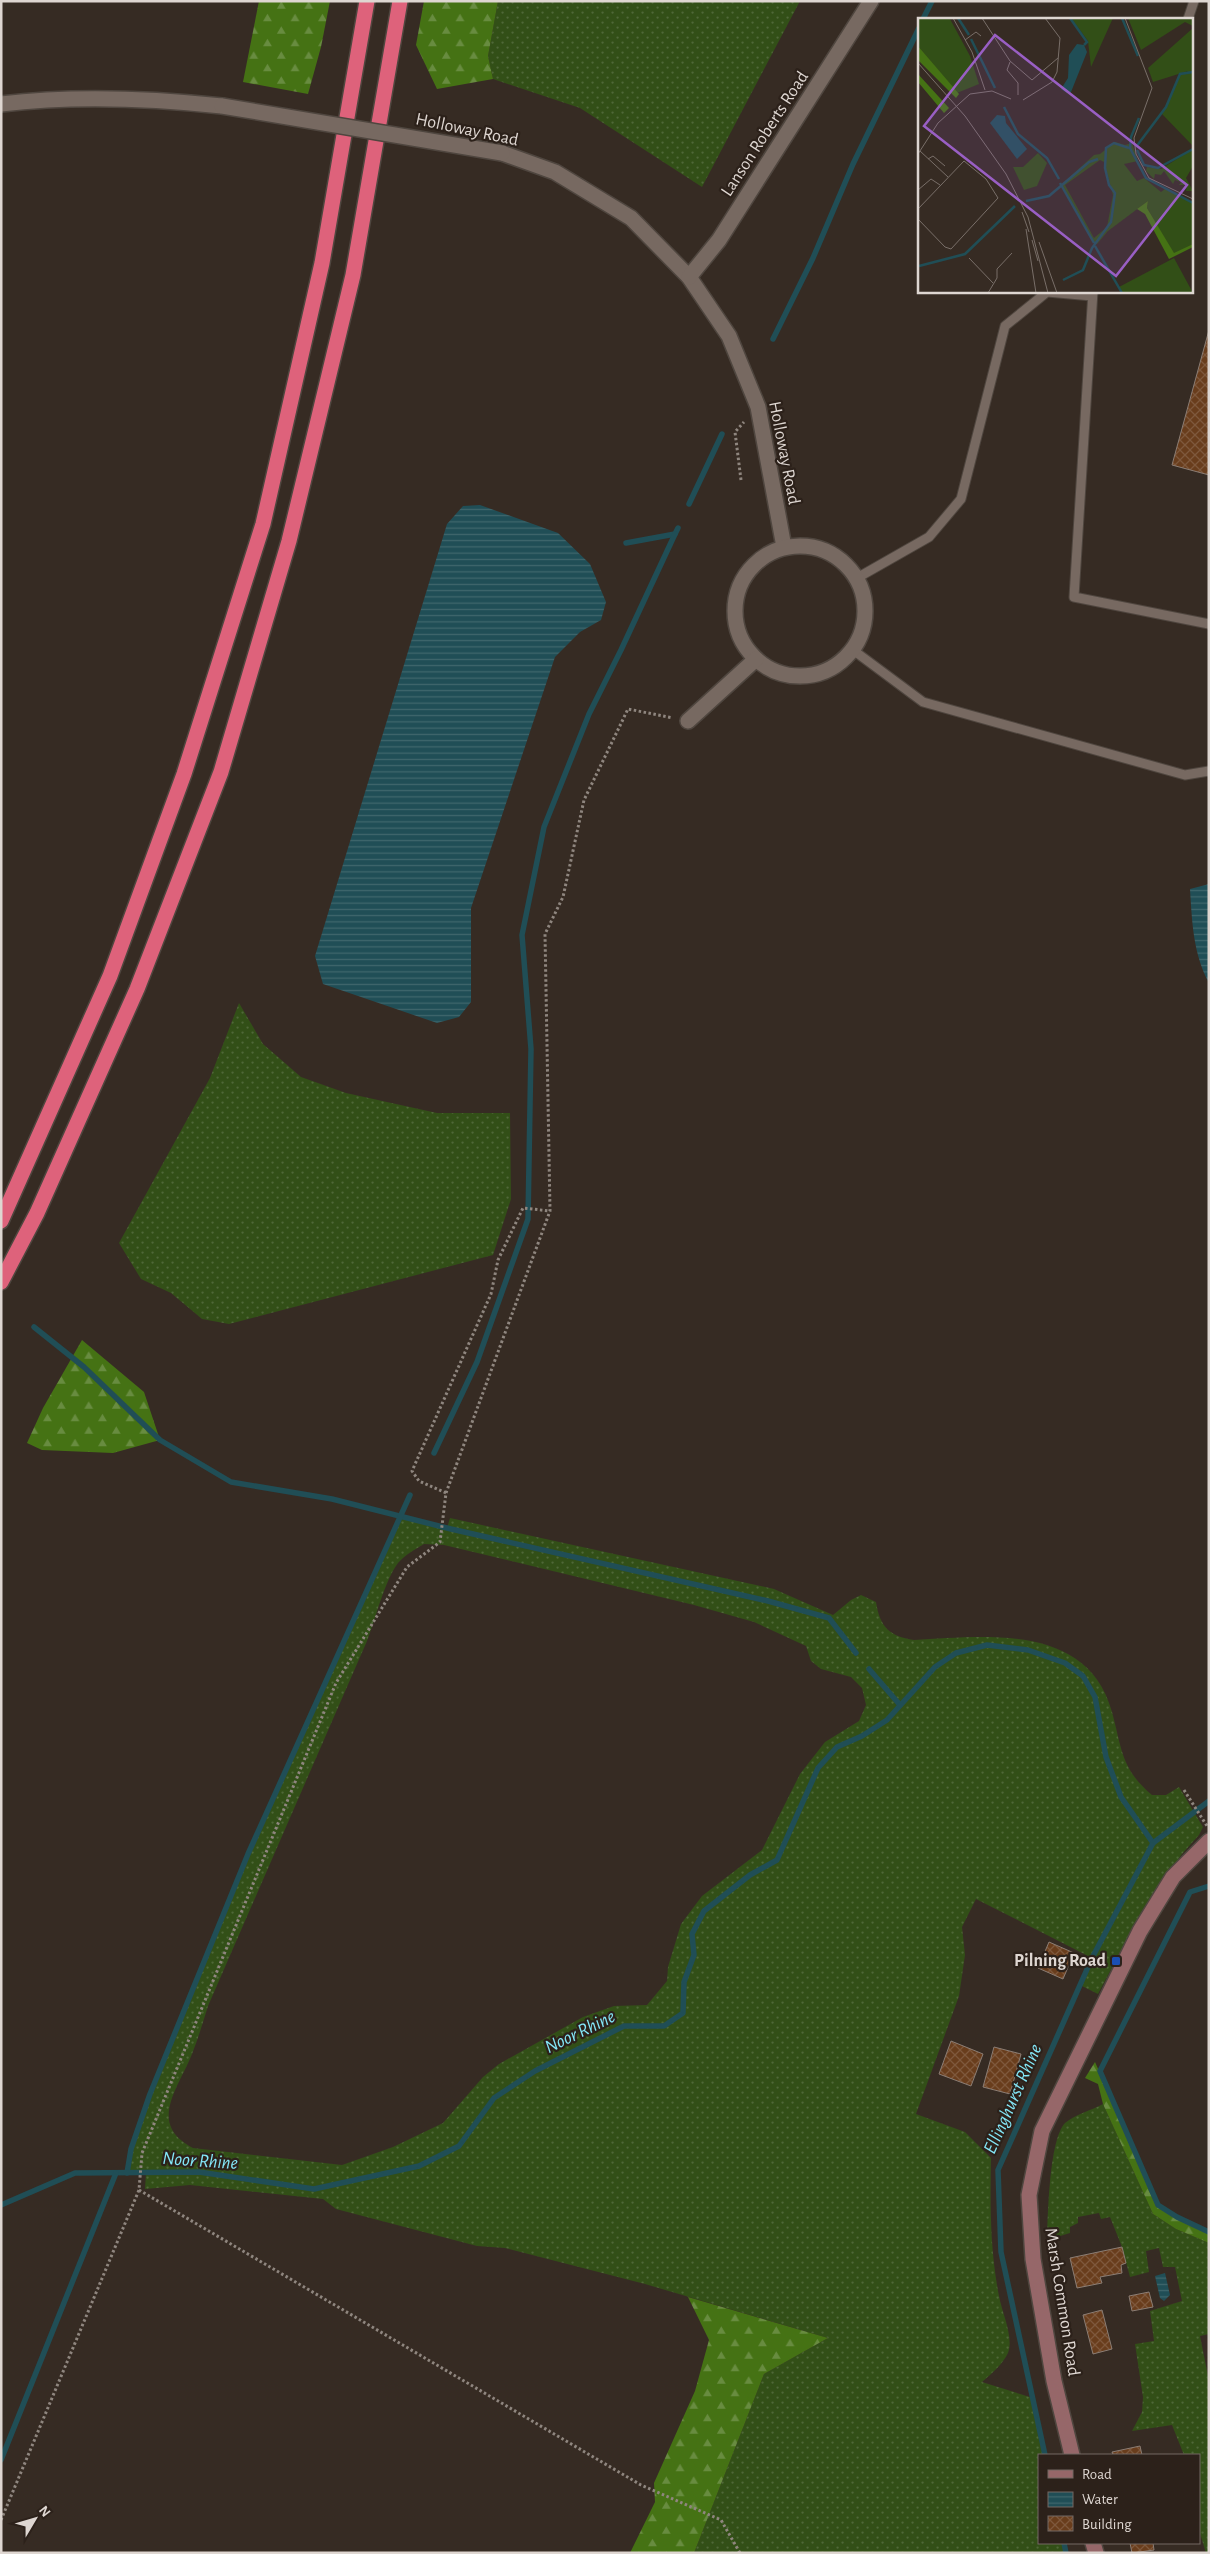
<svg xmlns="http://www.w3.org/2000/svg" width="1210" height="2554" font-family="'Alegreya Sans',sans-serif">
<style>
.grass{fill:url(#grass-dots);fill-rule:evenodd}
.forest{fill:url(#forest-firs)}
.water{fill:url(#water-rules)}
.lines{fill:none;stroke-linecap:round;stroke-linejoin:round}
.stream{stroke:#204e56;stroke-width:5.5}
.building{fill:url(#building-cross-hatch);stroke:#8b7d74}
.service-casing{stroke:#4f463f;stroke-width:11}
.minor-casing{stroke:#4f463f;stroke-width:18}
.secondary-casing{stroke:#4f463f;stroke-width:18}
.motorway-casing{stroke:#4f463f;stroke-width:18}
.path{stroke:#8f867f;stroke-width:3;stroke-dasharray:2.5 2.5;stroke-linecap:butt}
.service{stroke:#776961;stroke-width:9}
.minor{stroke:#776961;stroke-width:15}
.secondary{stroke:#966769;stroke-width:15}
.motorway{stroke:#de627b;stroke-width:15}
.minor-bridge-casing{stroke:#4f463f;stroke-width:18;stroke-linecap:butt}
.minor-bridge{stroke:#776961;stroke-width:15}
.transit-dot{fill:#1a4fb4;stroke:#2c211a;stroke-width:2}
.labels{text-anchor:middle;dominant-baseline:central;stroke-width:4.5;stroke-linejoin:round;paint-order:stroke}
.street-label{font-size:18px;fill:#ded6d1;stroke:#2c211a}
.poi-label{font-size:18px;font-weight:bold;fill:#ded6d1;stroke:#2c211a;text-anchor:end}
.water-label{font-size:19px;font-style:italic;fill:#84e7f8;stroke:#2c211a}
.inset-river{fill:none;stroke:#204e56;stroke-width:2.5}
.inset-road{fill:none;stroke:#796f69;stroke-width:1}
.view{fill:#995fc4;fill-opacity:0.15;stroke:#995fc4;stroke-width:2.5}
.inset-edge{fill:none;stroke:#ded6d1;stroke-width:2.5}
</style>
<defs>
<pattern id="grass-dots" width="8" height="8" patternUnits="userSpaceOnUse" patternTransform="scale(1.25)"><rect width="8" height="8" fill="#324f17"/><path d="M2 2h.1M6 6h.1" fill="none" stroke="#4f6838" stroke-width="1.8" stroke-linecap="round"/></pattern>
<pattern id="forest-firs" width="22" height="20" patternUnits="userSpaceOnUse" patternTransform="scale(1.25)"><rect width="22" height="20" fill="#457214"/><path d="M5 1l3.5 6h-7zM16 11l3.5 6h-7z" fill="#688c40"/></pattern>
<pattern id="water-rules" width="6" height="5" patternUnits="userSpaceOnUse" patternTransform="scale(1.25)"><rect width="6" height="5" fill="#204e56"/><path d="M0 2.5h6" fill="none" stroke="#40676d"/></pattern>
<pattern id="building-cross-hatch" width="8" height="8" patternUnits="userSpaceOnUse" patternTransform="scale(1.25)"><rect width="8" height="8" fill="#693d1c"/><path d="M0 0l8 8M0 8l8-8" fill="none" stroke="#7e583c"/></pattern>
</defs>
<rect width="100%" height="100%" fill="#362b23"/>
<g class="grass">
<path d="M 498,1 L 800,1 L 702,187 L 580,108 L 493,79 L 488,56 Z"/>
<path d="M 239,1003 L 263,1044 L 301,1077 L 346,1093 L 437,1113 L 510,1113 L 511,1199 L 493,1255 L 229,1324 L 202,1319 L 171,1293 L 141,1279 L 119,1243 L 210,1078 Z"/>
<path d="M 399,1516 L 447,1528 L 450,1518 L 774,1589 L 833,1615 L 851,1600 L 861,1595 L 876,1602 C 880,1627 889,1636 914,1640 C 986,1636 1088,1623 1112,1712 C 1122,1749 1121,1769 1152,1795 L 1166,1795 L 1179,1787 L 1203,1827 L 1199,1835 L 1182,1854 L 1143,1909 L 1098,1994 L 1080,1985 L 1092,1958 L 976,1899 L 962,1927 L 965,1955 L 959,1996 L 916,2114 L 965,2132 L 991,2158 C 990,2204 990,2250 999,2296 C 1002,2313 1014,2337 1008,2353 C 1003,2364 991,2374 982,2382 L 1033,2398 L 1045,2455 L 1039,2455 L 1039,2543 L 1064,2543 L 1066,2553 L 694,2553 L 764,2374 L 828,2338 L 645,2284 L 505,2248 L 477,2246 L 336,2209 L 323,2199 L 190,2185 L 145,2189 L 146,2173 L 127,2173 C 138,2105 174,2035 201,1970 C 263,1817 331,1667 399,1516 ZM 424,1544 L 444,1545 L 694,1605 L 754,1622 L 806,1646 L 811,1661 L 821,1669 L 851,1677 L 862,1688 L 866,1705 L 859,1721 L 825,1742 L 800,1774 L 762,1850 L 702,1896 L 681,1924 L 668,1967 L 667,1981 L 647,2005 L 614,2006 L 583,2017 L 499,2064 L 483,2077 L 443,2123 L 393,2147 L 342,2165 L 193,2148 C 147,2124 178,2089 192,2054 C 198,2039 203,2022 208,2006 L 367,1641 C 376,1618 384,1582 398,1563 C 405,1555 414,1550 424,1544 Z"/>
<path d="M 1103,2104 L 1153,2214 L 1176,2229 L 1209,2243 L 1209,2334 L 1200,2336 L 1209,2381 L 1209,2553 L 1206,2553 L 1199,2530 L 1199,2455 L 1184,2455 L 1172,2425 L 1132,2431 L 1142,2412 L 1143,2397 L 1135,2344 L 1154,2341 L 1150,2311 L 1182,2301 L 1175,2267 L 1163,2267 L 1159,2248 L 1146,2251 L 1149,2272 L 1130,2277 L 1122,2247 L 1110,2217 L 1101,2219 L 1099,2213 L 1078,2217 L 1078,2223 L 1070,2227 L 1070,2233 L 1047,2240 C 1048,2216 1049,2140 1065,2123 C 1074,2115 1092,2110 1103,2104 Z"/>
</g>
<g class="forest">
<path d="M 259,1 L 330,1 L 321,47 L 308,94 L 243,82 Z"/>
<path d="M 424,1 L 498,1 L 488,56 L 493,79 L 437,89 L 416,45 Z"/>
<path d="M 82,1340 L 144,1392 L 160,1440 L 113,1453 L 42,1450 L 27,1443 L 43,1408 Z"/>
<path d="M 1095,2062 L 1158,2205 L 1177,2217 L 1209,2232 L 1209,2243 L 1176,2229 L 1153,2214 L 1103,2104 L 1098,2084 L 1085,2078 Z"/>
<path d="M 688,2297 L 828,2338 L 764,2374 L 694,2553 L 630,2553 L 655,2502 L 654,2483 L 695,2391 L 709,2340 Z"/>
</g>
<g class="water">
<path d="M 480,505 L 558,533 L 590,564 L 606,602 L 601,620 L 580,632 L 555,657 L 471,908 L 471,1002 L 459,1017 L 437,1023 L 323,984 L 315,956 L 447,524 L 463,506 Z"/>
<path d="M 1209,884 L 1209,983 C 1193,954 1192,921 1190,889 Z"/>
<path d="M 1165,2273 L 1170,2295 L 1164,2301 L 1160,2298 L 1155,2276 Z"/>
</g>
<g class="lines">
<g class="stream">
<path d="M 923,19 L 932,1"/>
<path d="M 773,339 L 813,258 L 853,164 L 919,28"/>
<path d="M 689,504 L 722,434"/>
<path d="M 626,543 L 675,534 L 678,528"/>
<path d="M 34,1327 L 84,1367 L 160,1440 L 231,1482 L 332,1499 L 451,1529 L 768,1601 L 829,1618 L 856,1653"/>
<path d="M 434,1453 L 477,1362 L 528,1219 L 531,1049 L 522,935 L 544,827 L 589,714 L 621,650 L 675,534"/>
<path d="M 869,1669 L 900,1705"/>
<path d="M 1209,1886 L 1190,1892 L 1100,2071 L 1158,2205 L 1177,2217 L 1209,2232"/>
<path d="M 127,2173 L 131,2149 L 150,2094 L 248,1854 L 410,1495"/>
<path d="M 1,2205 L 75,2173 L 199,2172 L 314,2189 L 419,2166 L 459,2146 L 494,2098 L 535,2071 L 624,2026 L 664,2026 L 683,2013 L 684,1982 L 694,1955 L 692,1934 L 704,1911 L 750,1875 L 777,1860 L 818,1768 L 837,1747 L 862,1736 L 887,1720 L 935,1667 L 956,1653 L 987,1645 L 1028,1650 L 1065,1663 L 1083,1676 L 1095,1697 L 1106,1757 L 1121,1797 L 1153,1843"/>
<path d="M 1045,2455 L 1001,2252 L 998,2170 L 1092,1958 L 1153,1843 L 1209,1801"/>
<path d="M 1,2460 L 116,2173"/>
<path d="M 1064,2543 L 1066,2553"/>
</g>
</g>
<g class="building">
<path d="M 1209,330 L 1209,475 L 1172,465 Z"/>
<path d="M 1049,1942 L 1074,1953 L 1063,1979 L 1038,1968 Z"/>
<path d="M 951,2041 L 983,2054 L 971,2086 L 939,2074 Z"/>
<path d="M 994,2047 L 1021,2054 L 1010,2094 L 983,2087 Z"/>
<path d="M 1122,2247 L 1126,2263 L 1121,2265 L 1122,2273 L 1100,2277 L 1102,2283 L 1077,2288 L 1070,2258 Z"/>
<path d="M 1149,2292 L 1153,2307 L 1132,2311 L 1129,2296 Z"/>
<path d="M 1102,2310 L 1112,2349 L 1093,2354 L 1083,2315 Z"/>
<path d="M 1140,2446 L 1142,2455 L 1113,2455 L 1112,2452 Z"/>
<path d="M 1130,2543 L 1153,2543 L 1154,2550 L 1132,2553 Z"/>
</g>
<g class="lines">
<g class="service-casing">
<g id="service">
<path d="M 1188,19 L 1194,1"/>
<path d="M 1093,291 L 1074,597 L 1209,624"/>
<path d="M 857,578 L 929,537 L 961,499 L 1005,326 L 1047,292 L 1092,296"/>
<path d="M 853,650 L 923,702 L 1185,775 L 1209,771"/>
</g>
</g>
<g class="minor-casing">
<g id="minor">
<path d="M 1,104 C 76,95 148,98 222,106"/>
<path d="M 502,153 L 555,172 L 631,218 L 689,277 L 729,336 L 758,407 L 784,547"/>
<path d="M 689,277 L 719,240 L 871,1"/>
<circle cx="800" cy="611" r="65"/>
<path d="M 688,721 L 756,659"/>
</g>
</g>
<g class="secondary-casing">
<g id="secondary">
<path d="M 1072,2455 L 1054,2381 L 1033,2259 L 1029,2195 L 1042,2131 L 1140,1931 L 1173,1877 L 1209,1841"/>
<path d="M 1093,2543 L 1096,2553"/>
</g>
</g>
<g class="motorway-casing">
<g id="motorway">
<path d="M 1,1221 L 110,976 L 184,774 L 263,524 L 322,263 L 367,1"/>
<path d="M 1,1282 L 37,1213 L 137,989 L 221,772 L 289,541 L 353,275 L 400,1"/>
</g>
</g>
<g class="path">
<path d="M 741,480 L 735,432 L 744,422"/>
<path d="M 446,1493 L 419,1481 L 412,1471 L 491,1294 L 498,1260 L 523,1208 L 550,1211"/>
<path d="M 1184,1790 L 1207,1826"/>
<path d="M 139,2190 L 641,2485 L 721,2520 L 740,2553"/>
<path d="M 1,2520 L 139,2190 L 142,2153 L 336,1683 L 407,1567 L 440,1542 L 446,1493 L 550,1211 L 545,934 L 563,897 L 584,800 L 628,709 L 673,718"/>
</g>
<use href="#service" class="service"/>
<use href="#minor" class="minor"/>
<use href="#secondary" class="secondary"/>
<use href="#motorway" class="motorway"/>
<g class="minor-bridge-casing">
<path id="minor-bridge" d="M 222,106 L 502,153"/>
</g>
<use href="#minor-bridge" class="minor-bridge"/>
</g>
<rect class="transit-dot" x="1111" y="1956" width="10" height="10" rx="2.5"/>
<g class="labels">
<g class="street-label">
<text transform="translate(467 130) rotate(12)">Holloway Road</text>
<text transform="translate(765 134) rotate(-57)">Lanson Roberts Road</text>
<text transform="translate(784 453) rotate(79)">Holloway Road</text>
<text transform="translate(1062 2302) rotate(81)">Marsh Common Road</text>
</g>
<g class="poi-label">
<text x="1106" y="1961">Pilning Road</text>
</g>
<g class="water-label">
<text transform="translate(580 2032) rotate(-26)">Noor Rhine</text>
<text transform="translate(1013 2099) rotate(-66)">Ellinghurst Rhine</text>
<text transform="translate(200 2161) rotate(4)">Noor Rhine</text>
</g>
</g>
<g transform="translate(918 18)">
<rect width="275" height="275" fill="#362b23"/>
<path d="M 0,0 L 32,1 L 52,38 L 61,66 L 39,75 L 0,28 ZM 153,0 L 195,0 L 173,49 L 170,23 ZM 210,0 L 275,0 L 275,8 L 267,4 L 223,32 ZM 275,10 L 275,128 L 244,96 L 261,58 L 270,53 L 235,64 L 230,50 ZM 197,124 L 207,127 L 214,125 L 220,143 L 206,146 L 219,163 L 226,160 L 243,174 L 247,171 L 275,185 L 275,226 L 256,236 L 229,190 L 230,183 L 190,213 L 179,226 L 175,224 L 143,167 L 176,137 L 182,136 ZM 182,142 L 186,144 L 195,177 L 189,209 L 176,220 L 147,167 ZM 275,131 L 275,148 L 268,160 L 275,173 L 268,173 L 269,167 L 261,167 L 263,164 L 257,162 L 255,166 L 246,153 L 243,157 L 237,156 L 236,161 L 228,153 L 229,149 L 243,151 ZM 120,135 L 129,145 L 119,168 L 106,172 L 95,149 L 105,149 ZM 256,240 L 275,275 L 205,275 L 201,269 Z" fill="#324f17" fill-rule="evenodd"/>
<path d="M 0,28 L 41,76 L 38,80 L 0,42 ZM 0,56 L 31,90 L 26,95 L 0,64 ZM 230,183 L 229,190 L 256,235 L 275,226 L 275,229 L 251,241 L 227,196 L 219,191 Z" fill="#457214"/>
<path d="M 159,26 L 166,27 L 169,34 L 153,74 L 149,75 L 143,71 L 150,60 L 151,37 ZM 79,97 L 87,98 L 88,105 L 109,131 L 99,141 L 72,105 Z" fill="#204e56"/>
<path class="inset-river" d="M 40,0 L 51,17M 152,0 L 169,24 L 166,27M 204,0 L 220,38M 53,21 L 77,70M 86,89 L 100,116 L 129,140 L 141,161M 221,100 L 213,119 L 212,130 L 228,160 L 275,185M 218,129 L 248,89 L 262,56 L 275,54M 219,132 L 226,147 L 240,150 L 275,131M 142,165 L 176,225M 108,183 L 131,178 L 171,144 L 180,141M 177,228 L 204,275M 1,248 L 47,236 L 97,188M 145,262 L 165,252 L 174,230 L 193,204 L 197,175 L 191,167 L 187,150 L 188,130 L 196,125 L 211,130"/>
<path class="inset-road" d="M 35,0 L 54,34 L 67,72M 64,0 L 92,43 L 114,62 L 140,40M 207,0 L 234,70 L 216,120 L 218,136 L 231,160 L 275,181M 47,22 L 58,14 L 63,18M 92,44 L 89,52 L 100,65 L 100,77M 0,45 L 47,98 L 88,156 L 110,199 L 130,275M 105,82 L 134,64 L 139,54 L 142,20 L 127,0M 2,133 L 30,159M 0,136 L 20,105 L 52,76 L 74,73 L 93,81M 10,141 L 15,138 L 27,148M 0,172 L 13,161 L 22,167M 0,191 L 46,143 L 68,161 L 80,180 L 33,231 L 27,229 L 0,201M 104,194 L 111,214M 108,211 L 118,275M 114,222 L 120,243M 121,224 L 139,275M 51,240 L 75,265M 70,275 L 79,260 L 79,251 L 94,235"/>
<path class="view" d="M 77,17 L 269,167 L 198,258 L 6,108 Z"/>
<rect width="275" height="275" class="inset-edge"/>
</g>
<rect width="1210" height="2554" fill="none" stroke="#ded6d1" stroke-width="5"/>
<rect x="1038" y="2454" width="162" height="90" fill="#2c211a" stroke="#736963"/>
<rect x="1048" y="2470" width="25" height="8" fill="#966769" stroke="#736963"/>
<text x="1082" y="2479" font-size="15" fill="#ded6d1">Road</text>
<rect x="1048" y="2492" width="25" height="15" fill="url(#water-rules)" stroke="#736963"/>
<text x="1082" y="2504" font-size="15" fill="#ded6d1">Water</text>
<rect x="1048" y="2516" width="25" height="15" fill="url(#building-cross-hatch)" stroke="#736963"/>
<text x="1082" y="2529" font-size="15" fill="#ded6d1">Building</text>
<g transform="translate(35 2519) rotate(52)" stroke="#2c211a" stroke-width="4" paint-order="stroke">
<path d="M0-4L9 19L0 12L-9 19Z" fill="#ded6d1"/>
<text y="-8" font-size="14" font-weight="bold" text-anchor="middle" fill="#ded6d1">N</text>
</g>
</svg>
